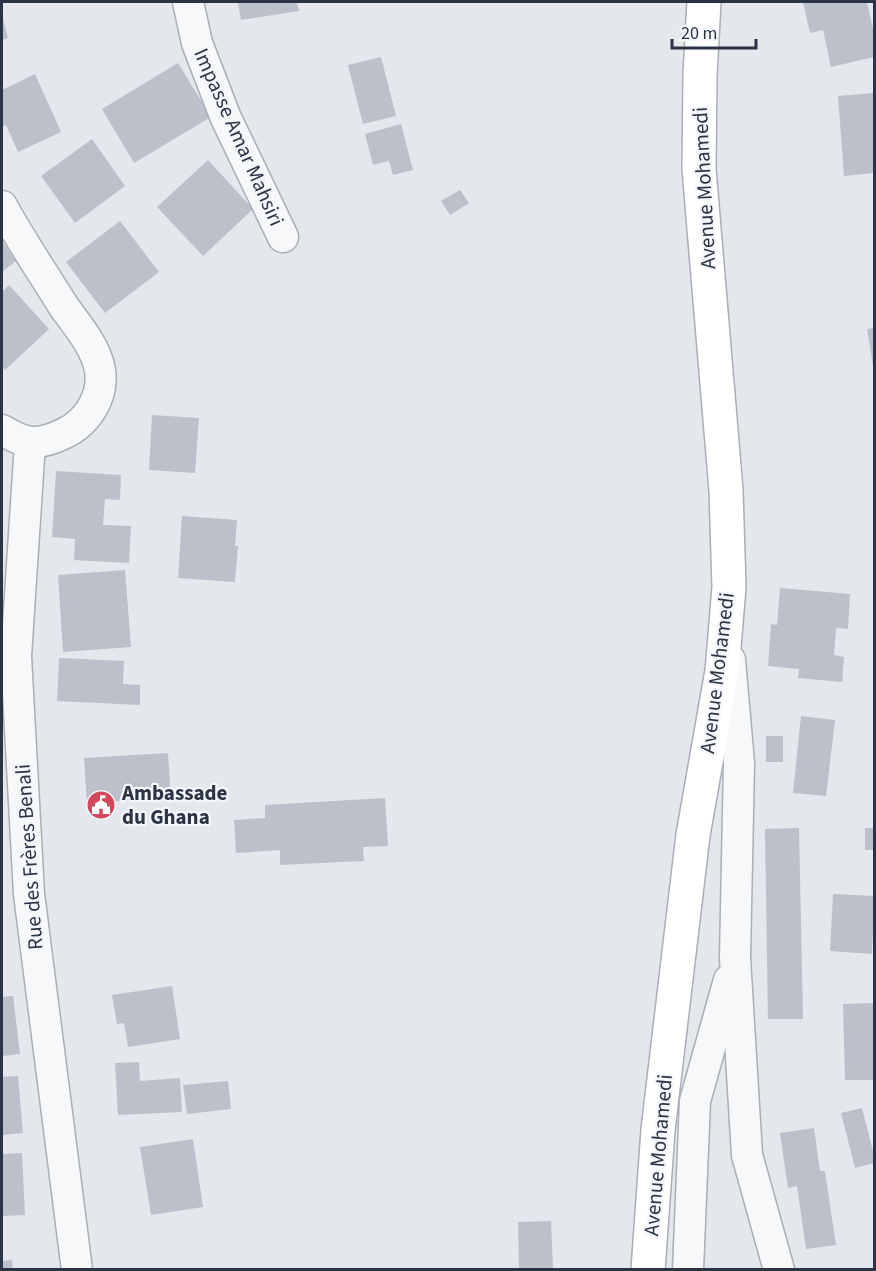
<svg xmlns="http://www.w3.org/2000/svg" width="876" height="1271" font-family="'Source Sans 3',sans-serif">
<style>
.building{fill:#bbc0ca}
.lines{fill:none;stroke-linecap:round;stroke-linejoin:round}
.street-casing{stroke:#a9aeb7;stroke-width:33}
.secondary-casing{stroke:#a9aeb7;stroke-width:36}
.street{stroke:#f7f8fa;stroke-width:30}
.secondary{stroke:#fff;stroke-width:33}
.labels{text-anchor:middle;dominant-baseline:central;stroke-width:4.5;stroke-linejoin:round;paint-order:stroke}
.street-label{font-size:21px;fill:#2b3445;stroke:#f4f6f9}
.poi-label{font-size:21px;font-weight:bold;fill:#2b3445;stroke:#f4f6f9;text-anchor:start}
</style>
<rect width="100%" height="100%" fill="#e4e7ec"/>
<g class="building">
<path d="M 238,2 L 297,2 L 299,11 L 241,20 Z"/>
<path d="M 803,2 L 867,2 L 874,33 L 874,57 L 831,67 L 823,30 L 810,33 Z"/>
<path d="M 2,15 L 8,38 L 2,40 Z"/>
<path d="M 381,57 L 396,116 L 363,124 L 348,65 Z"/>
<path d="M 178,63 L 211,117 L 134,163 L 102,109 Z"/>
<path d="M 35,74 L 61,132 L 18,152 L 6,125 L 2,127 L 2,90 Z"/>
<path d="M 874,93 L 874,173 L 844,176 L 838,96 Z"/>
<path d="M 401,124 L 413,170 L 393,175 L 389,161 L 373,165 L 365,134 Z"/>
<path d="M 92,139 L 125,186 L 75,223 L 41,176 Z"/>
<path d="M 208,160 L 253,209 L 203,256 L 157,207 Z"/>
<path d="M 460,190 L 469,203 L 450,215 L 441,201 Z"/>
<path d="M 120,221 L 159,272 L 105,313 L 66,262 Z"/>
<path d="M 2,241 L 16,261 L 2,272 Z"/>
<path d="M 9,285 L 49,329 L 5,370 L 2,365 L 2,292 Z"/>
<path d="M 874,328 L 874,366 L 873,366 L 867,329 Z"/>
<path d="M 152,415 L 199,418 L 195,473 L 149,470 Z"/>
<path d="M 56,471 L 121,475 L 120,500 L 105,499 L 103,525 L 131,526 L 129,563 L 74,560 L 75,539 L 52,537 Z"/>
<path d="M 182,516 L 237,520 L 235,546 L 238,546 L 235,582 L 178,578 Z"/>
<path d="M 125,570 L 131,647 L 63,652 L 58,575 Z"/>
<path d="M 780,588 L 850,594 L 848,629 L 836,628 L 834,655 L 844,657 L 842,682 L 798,678 L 799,669 L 768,666 L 771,624 L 777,625 Z"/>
<path d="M 59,658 L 124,661 L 123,684 L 140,685 L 140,705 L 57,701 Z"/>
<path d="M 801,716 L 835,720 L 826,796 L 793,793 Z"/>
<rect x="766" y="736" width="17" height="26"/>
<path d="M 168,753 L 171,798 L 87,803 L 84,758 Z"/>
<path d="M 385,798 L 388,846 L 363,847 L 364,861 L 280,865 L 280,850 L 236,853 L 234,820 L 265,818 L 265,805 Z"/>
<path d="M 799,828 L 803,1019 L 768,1019 L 765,829 Z"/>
<rect x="865" y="828" width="9" height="22"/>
<path d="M 833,894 L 874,896 L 872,954 L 830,951 Z"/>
<path d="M 172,986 L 180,1039 L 128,1047 L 124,1023 L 117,1024 L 112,995 Z"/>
<path d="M 13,996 L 20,1054 L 2,1056 L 2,997 Z"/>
<path d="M 874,1003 L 874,1080 L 845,1080 L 843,1004 Z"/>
<path d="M 139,1062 L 140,1081 L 180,1078 L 182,1112 L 118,1115 L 115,1063 Z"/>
<path d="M 18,1076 L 23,1133 L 2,1135 L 2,1077 Z"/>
<path d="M 228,1081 L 231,1109 L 187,1114 L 183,1085 Z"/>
<path d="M 862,1108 L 874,1155 L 874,1163 L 855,1168 L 841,1113 Z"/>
<path d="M 814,1128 L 820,1171 L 825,1171 L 836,1245 L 806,1249 L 797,1186 L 788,1188 L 780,1133 Z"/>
<path d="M 193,1139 L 203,1207 L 151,1215 L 140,1147 Z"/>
<path d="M 22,1153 L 25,1215 L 2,1216 L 2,1154 Z"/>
<path d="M 551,1221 L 553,1269 L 519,1270 L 518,1222 Z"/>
<path d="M 12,1260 L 13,1270 L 2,1270 L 2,1261 Z"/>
</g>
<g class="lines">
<g class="street-casing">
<g id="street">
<path d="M 188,2 L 197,43 L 225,116 L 283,237"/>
<path d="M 2,206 C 21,241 43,273 64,307 C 77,325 96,347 100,370 C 104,396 88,422 65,433 C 39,446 26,445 2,430"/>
<path d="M 30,443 L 16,656 L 29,894 L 77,1270"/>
<path d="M 730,660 L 739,763 L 735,958 L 747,1155 L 779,1270"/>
<path d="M 688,1270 L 695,1101 L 729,980"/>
</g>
</g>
<g class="secondary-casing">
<path id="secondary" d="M 648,1270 L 658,1130 L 693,835 L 722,671 L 729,587 L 726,490 L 699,169 L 700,75 L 704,2"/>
</g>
<use href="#street" class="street"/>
<use href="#secondary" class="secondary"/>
</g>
<defs>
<g id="civic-disc" transform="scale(1.5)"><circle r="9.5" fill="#d1495b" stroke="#f4f6f9"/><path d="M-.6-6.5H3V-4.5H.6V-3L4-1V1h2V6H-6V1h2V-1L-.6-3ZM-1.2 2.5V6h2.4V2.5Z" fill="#fff"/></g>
</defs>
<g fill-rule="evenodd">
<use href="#civic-disc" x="101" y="805"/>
</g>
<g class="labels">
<g class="street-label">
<text transform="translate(239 137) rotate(66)">Impasse Amar Mahsiri</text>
<text transform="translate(704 188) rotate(-93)">Avenue Mohamedi</text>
<text transform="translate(717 673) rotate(-83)">Avenue Mohamedi</text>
<text transform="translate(29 857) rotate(-94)">Rue des Frères Benali</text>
<text transform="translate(658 1155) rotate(-85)">Avenue Mohamedi</text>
</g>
<g class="poi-label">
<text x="122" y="793">Ambassade<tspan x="122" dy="24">du Ghana</tspan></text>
</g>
</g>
<rect width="876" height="1271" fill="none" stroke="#2b3445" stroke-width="6"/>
<path d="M672 39v9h84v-9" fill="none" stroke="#2b3445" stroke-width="3"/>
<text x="681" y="39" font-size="18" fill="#2b3445" stroke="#f4f6f9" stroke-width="4.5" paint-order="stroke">20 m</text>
</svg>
